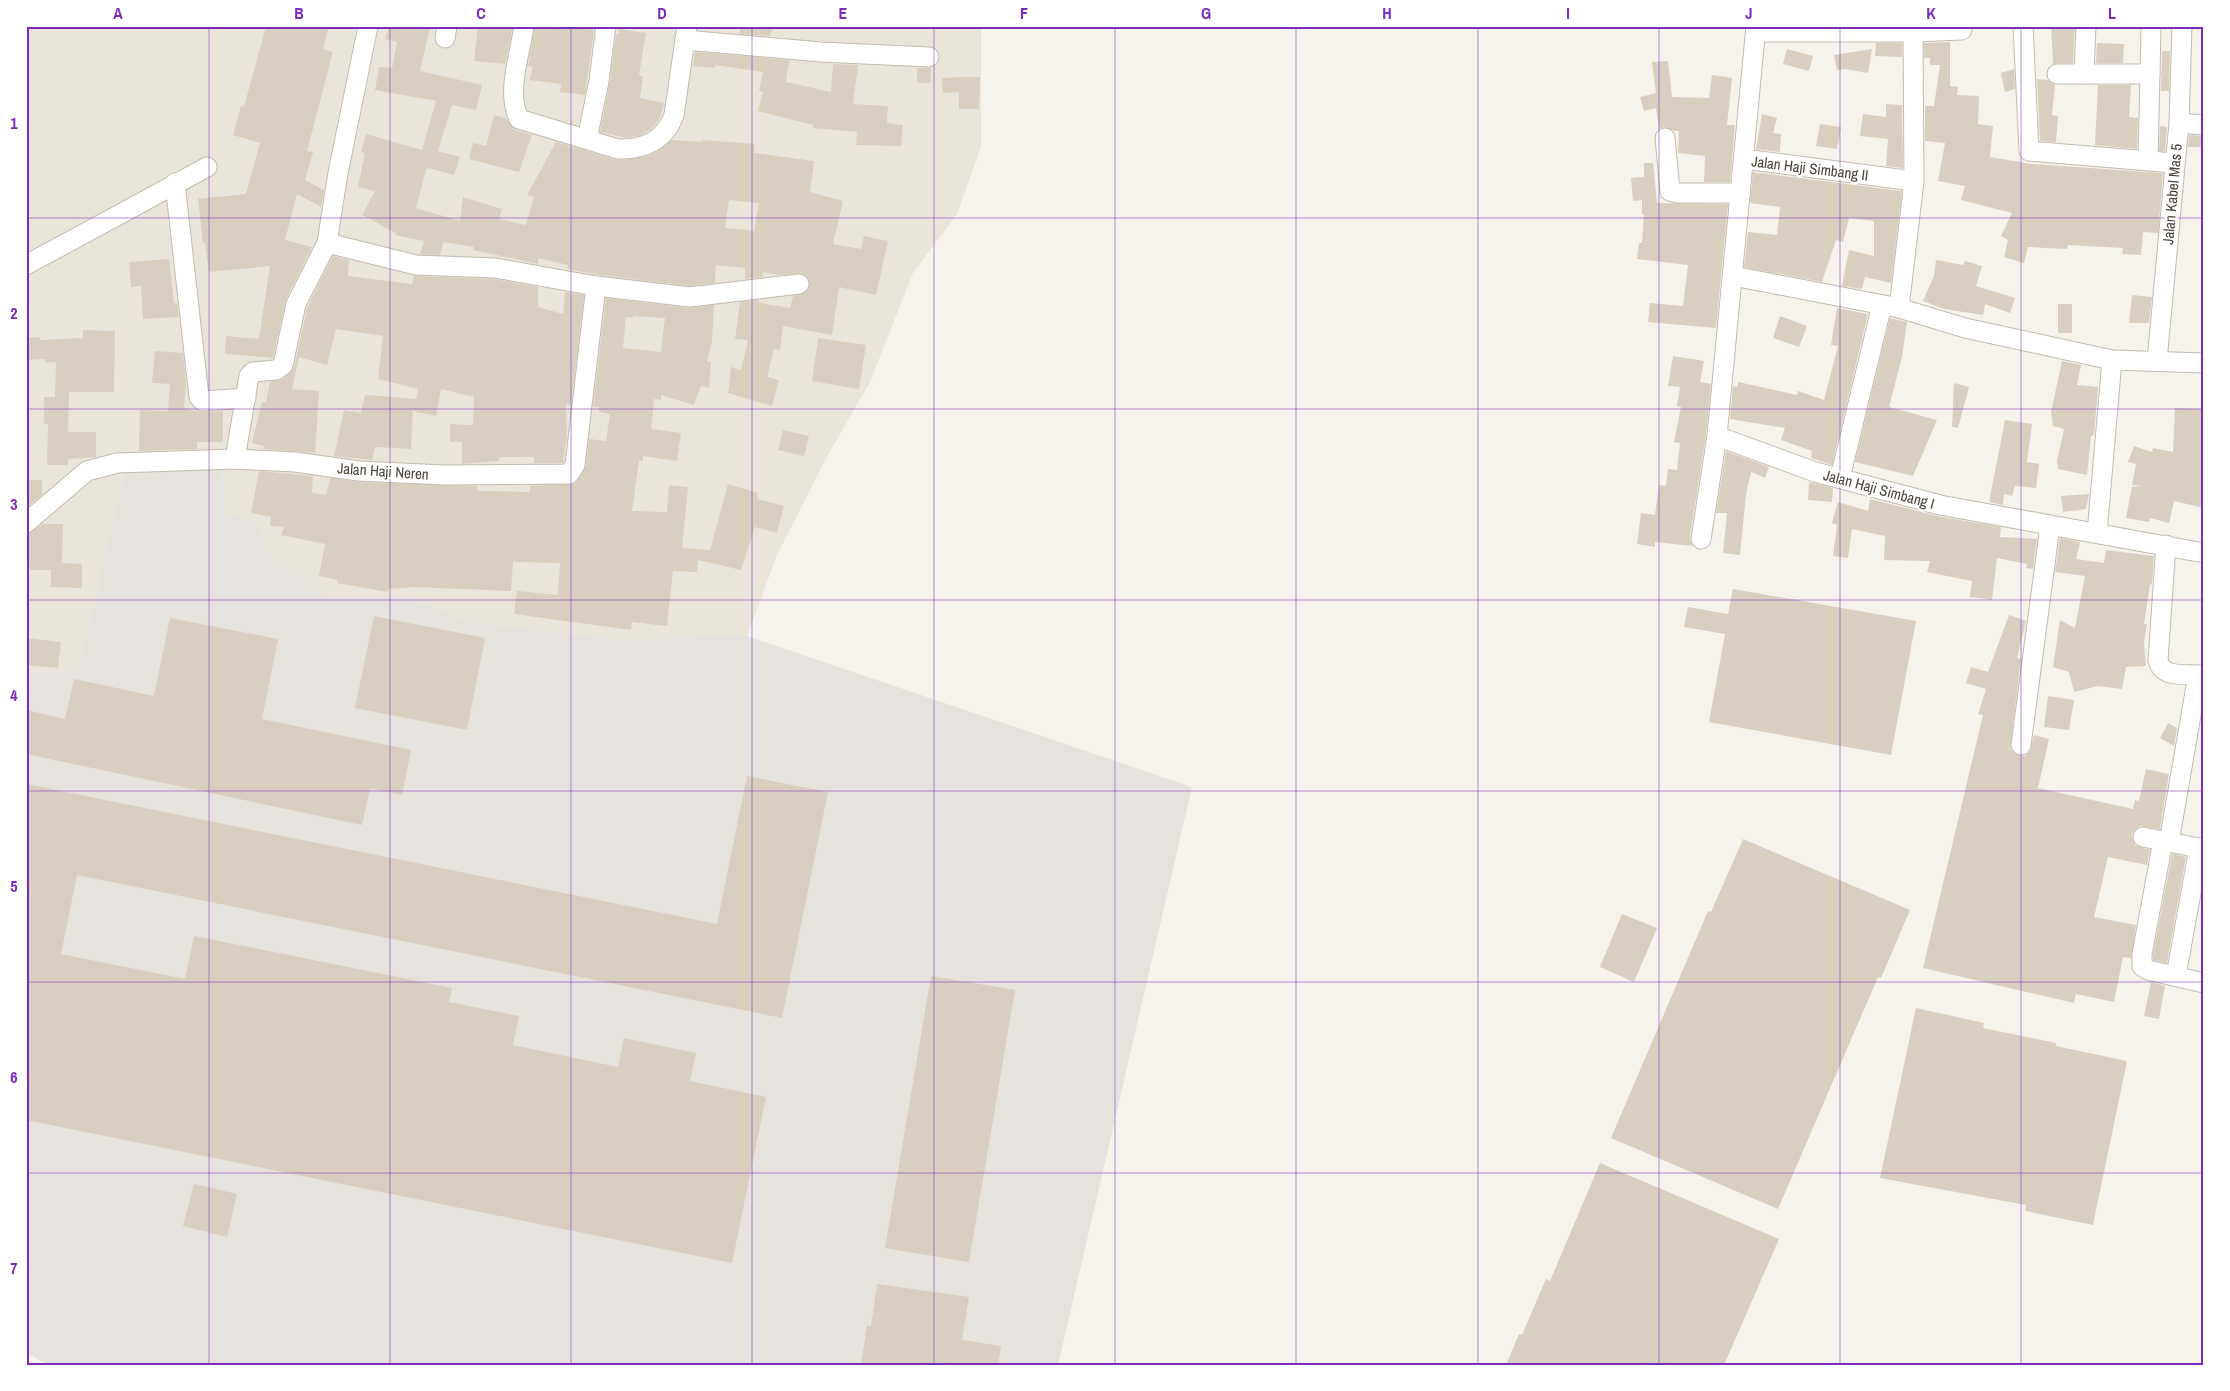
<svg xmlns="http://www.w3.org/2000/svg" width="2230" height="1391" font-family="'Archivo Narrow',sans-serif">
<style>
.residential{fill:#eae5da}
.industrial{fill:#e6e2dd}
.building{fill:#d8cfc1;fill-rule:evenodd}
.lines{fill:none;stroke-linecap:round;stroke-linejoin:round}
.minor-casing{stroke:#c2bbae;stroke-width:21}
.minor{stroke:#fff;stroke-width:19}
.grid{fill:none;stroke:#7b2cbf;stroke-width:1;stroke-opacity:0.55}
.labels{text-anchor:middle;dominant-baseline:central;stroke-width:4.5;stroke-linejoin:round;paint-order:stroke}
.street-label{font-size:15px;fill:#4b4439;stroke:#fff}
.neatline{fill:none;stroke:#7b2cbf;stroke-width:2}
.grid-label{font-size:16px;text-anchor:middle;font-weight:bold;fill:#7b2cbf}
</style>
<rect width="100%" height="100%" fill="#f6f3ec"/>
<path class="residential" d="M 26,26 L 981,26 L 981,147 L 957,214 L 913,273 L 870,382 L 829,453 L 777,555 L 747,636 L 613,639 L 465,621 L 415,596 L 330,596 L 267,550 L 257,521 L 226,516 L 221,460 L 127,464 L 77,671 L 26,672 Z"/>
<path class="industrial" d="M 221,459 L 226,515 L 257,521 L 267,550 L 330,596 L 415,596 L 465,621 L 613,639 L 747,636 L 1192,787 L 1058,1365 L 49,1365 L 26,1353 L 26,672 L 77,671 L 127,464 Z"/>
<g class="building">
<path d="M 266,26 L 329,26 L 323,49 L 333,52 L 307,151 L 313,152 L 305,180 L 324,190 L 321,207 L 297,194 L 285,240 L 312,247 L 286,299 L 273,358 L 225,354 L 226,336 L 259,339 L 270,266 L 209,272 L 205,243 L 203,243 L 198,199 L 246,194 L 260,143 L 233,135 L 241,106 L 244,107 Z"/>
<path d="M 389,26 L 430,28 L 420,71 L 482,85 L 476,110 L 452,105 L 438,151 L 460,157 L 454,175 L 428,168 L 426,170 L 416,208 L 460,221 L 463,197 L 502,209 L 499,219 L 526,225 L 534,197 L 527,195 L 556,142 L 618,160 L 649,156 L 672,140 L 702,142 L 703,140 L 755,144 L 754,153 L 814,161 L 810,192 L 843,201 L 833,244 L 861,249 L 864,236 L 888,241 L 876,295 L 839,287 L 832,335 L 783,326 L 780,350 L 774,349 L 767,377 L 779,380 L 772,406 L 728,393 L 731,367 L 741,370 L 748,340 L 735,339 L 740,302 L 759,300 L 759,303 L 790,308 L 793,296 L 805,293 L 809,288 L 808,278 L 803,274 L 779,275 L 763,272 L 762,277 L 745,279 L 745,268 L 716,265 L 715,283 L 690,286 L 598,275 L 567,269 L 568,265 L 538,258 L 538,264 L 473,250 L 474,247 L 443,242 L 440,255 L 420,254 L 424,241 L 395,235 L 396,233 L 362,215 L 375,191 L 358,187 L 365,153 L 361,152 L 366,134 L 422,150 L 436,101 L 375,90 L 379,67 L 392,68 L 397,42 L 385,39 ZM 729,200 L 759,203 L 754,231 L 725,228 Z"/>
<path d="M 478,26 L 513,26 L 505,64 L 474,61 Z"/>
<path d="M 535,26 L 572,26 L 594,30 L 585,95 L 560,92 L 561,84 L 530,80 L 533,67 L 528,66 Z"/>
<path d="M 741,26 L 773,26 L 770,36 L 739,34 Z"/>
<path d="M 2051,26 L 2075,26 L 2073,63 L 2053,64 Z"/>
<path d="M 619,29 L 646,33 L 639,75 L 643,76 L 640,98 L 664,103 L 660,118 L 652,128 L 641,135 L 627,138 L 600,132 L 610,82 L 616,34 L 619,34 Z"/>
<path d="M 1950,42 L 1950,86 L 1958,87 L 1957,95 L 1979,96 L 1978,124 L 1993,126 L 1990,157 L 2032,164 L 2163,173 L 2158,233 L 2143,232 L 2141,255 L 2122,254 L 2123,248 L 2068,245 L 2067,249 L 2028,247 L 2024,263 L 2004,257 L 2008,240 L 2001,236 L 2012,213 L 1961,200 L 1965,186 L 1938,181 L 1945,143 L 1925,141 L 1925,106 L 1934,106 L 1940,65 L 1930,65 L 1930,58 L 1924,58 L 1924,43 Z"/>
<path d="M 1876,43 L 1902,43 L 1902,57 L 1875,56 Z"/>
<path d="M 2097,43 L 2124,44 L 2123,63 L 2096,63 Z"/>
<path d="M 1787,49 L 1813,56 L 1809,71 L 1783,64 Z"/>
<path d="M 1872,49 L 1868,73 L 1845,69 L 1837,70 L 1834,55 Z"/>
<path d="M 2162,51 L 2170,51 L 2169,91 L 2161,91 Z"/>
<path d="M 695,52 L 789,60 L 786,82 L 831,92 L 833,64 L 858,65 L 853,104 L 888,106 L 887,123 L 903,125 L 901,146 L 856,145 L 857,132 L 813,128 L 813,125 L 758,111 L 763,92 L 759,91 L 763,72 L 715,65 L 715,68 L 693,66 Z"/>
<path d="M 1668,61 L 1672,97 L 1709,98 L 1712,75 L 1732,78 L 1727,125 L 1735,125 L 1730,182 L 1704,182 L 1705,156 L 1678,153 L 1679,131 L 1674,131 L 1664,127 L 1659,129 L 1656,108 L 1644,111 L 1640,97 L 1656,93 L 1652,62 Z"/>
<path d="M 917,68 L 931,68 L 930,83 L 917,83 Z"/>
<path d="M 2014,69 L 2015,89 L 2005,92 L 2001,73 Z"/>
<path d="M 961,77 L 980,77 L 979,109 L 959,109 L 959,92 L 943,93 L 942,78 Z"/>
<path d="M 2037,79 L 2048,80 L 2055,85 L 2052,115 L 2058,116 L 2056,142 L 2040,141 Z"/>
<path d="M 2098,85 L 2131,85 L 2129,117 L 2138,118 L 2137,149 L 2095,145 Z"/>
<path d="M 1886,104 L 1902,105 L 1903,168 L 1886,166 L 1888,139 L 1860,136 L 1863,114 L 1886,117 Z"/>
<path d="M 1762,114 L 1777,118 L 1773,133 L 1781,134 L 1780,152 L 1756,149 Z"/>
<path d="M 494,115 L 507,119 L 515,130 L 532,135 L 519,172 L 469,159 L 473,143 L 486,146 Z"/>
<path d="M 1820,124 L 1841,127 L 1837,149 L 1816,146 Z"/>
<path d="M 2160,126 L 2167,127 L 2165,151 L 2159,151 Z"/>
<path d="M 2189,135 L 2204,136 L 2204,147 L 2188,147 Z"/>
<path d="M 1644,163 L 1653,163 L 1657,203 L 1728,204 L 1716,328 L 1648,322 L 1650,303 L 1683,306 L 1688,265 L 1637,259 L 1639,243 L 1642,243 L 1644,214 L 1642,214 L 1642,200 L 1633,201 L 1631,178 L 1644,177 Z"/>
<path d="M 1753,172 L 1902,191 L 1891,283 L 1865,277 L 1862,289 L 1842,286 L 1849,250 L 1874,256 L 1874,221 L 1849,218 L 1843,242 L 1836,240 L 1822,282 L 1744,267 L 1748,232 L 1777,235 L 1780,207 L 1750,203 Z"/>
<path d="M 333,256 L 349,260 L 348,276 L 412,284 L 414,276 L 494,279 L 538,287 L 538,307 L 563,314 L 565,292 L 584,295 L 571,405 L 566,404 L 567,436 L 563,463 L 534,463 L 534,457 L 499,457 L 499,461 L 462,464 L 462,442 L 450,442 L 450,424 L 473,425 L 474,397 L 441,389 L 436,416 L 413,411 L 411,449 L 375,447 L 372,460 L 334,456 L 344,410 L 361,413 L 365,395 L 416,399 L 418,389 L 378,379 L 383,336 L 336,329 L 327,365 L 299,357 L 292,389 L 319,391 L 315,453 L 263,449 L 264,446 L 252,443 L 262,402 L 266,402 L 270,382 L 283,379 L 294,368 L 307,308 Z"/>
<path d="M 169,259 L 174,303 L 177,303 L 179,317 L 143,319 L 141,286 L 131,287 L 129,262 Z"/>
<path d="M 1936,260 L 1963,265 L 1965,261 L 1982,266 L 1976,286 L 2015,298 L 2010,313 L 1985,304 L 1983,315 L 1944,309 L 1923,301 L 1934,276 Z"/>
<path d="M 2132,295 L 2152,297 L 2149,323 L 2129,323 Z"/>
<path d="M 606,298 L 689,308 L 714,305 L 712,342 L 707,361 L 711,362 L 709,388 L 701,386 L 694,405 L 661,395 L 661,400 L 654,399 L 651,429 L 681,433 L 677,461 L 643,456 L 643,461 L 639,461 L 632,511 L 667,512 L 669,485 L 688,487 L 682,548 L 710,550 L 728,484 L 758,493 L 757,499 L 784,506 L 777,533 L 755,527 L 741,570 L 698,560 L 697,572 L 673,571 L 667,626 L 632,622 L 631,630 L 514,614 L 517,591 L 558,595 L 560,563 L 513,562 L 511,591 L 414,587 L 388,589 L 388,592 L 337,583 L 338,580 L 319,576 L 325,544 L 281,535 L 284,527 L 270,526 L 271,517 L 251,513 L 259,471 L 313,476 L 312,493 L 326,495 L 330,478 L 358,482 L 477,486 L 477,491 L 530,492 L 530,486 L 575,484 L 586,467 L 589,439 L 606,441 L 610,414 L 599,412 L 599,407 L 593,407 ZM 633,316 L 665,318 L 661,352 L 623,348 L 626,317 L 633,318 Z"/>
<rect x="2058" y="304" width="14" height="29"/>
<path d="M 1837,308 L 1868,314 L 1832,465 L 1811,458 L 1812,451 L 1781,440 L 1785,428 L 1730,419 L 1733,386 L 1737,387 L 1738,382 L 1797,395 L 1798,391 L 1824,400 L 1838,346 L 1831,345 Z"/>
<path d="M 1780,316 L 1807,326 L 1799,347 L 1773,338 Z"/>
<path d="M 1890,318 L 1907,322 L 1902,357 L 1889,407 L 1937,420 L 1913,476 L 1855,462 Z"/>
<path d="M 83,330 L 115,331 L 114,392 L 69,392 L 68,432 L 96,432 L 96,457 L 68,459 L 68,465 L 47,465 L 48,424 L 44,424 L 44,397 L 55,397 L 56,362 L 45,363 L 45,359 L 26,360 L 26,338 L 40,337 L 40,340 L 83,338 Z"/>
<path d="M 818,338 L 866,345 L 859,389 L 812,381 Z"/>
<path d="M 155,351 L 183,353 L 186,384 L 184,409 L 203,412 L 223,411 L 223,442 L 197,442 L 197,449 L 139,451 L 140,410 L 168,411 L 170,384 L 152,383 Z"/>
<path d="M 1673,356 L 1704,361 L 1700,382 L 1711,384 L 1706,435 L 1690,537 L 1692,546 L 1655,542 L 1655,547 L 1637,544 L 1641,513 L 1655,515 L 1659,485 L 1666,486 L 1668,469 L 1677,470 L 1680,443 L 1674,442 L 1681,407 L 1677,406 L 1680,387 L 1668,386 Z"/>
<path d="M 2062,361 L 2081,365 L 2077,385 L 2098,387 L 2094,435 L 2091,436 L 2087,475 L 2058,469 L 2057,461 L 2064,429 L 2053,426 L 2051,412 Z"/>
<path d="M 1954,383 L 1969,387 L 1958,428 L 1952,427 Z"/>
<path d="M 2175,408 L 2204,409 L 2204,508 L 2174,501 L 2169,523 L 2150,518 L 2149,522 L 2126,518 L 2132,487 L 2140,486 L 2132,485 L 2136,464 L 2128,462 L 2134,446 L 2152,452 L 2153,448 L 2173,452 Z"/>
<path d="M 2005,420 L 2032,424 L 2027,462 L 2039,464 L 2036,488 L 2015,486 L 2012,496 L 2004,494 L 2003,505 L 1989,502 Z"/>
<path d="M 783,430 L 809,436 L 804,456 L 778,450 Z"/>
<path d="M 1726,451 L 1769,467 L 1765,478 L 1751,472 L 1746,494 L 1740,555 L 1723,553 L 1727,513 L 1716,513 Z"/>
<path d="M 27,480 L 42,480 L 42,495 L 26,508 Z"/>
<path d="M 1809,482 L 1833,488 L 1832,502 L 1808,500 Z"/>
<path d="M 2089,494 L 2086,509 L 2063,512 L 2061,496 Z"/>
<path d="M 1870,499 L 1937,516 L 2001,527 L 2000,537 L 2037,539 L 2033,569 L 2026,568 L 2027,564 L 1997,558 L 1992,600 L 1970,597 L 1972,581 L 1927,572 L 1930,561 L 1884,560 L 1885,536 L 1852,529 L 1848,558 L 1833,556 L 1837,525 L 1832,523 L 1838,502 L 1868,511 Z"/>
<path d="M 43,524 L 63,524 L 62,563 L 82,564 L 82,588 L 51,587 L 51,570 L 30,570 L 30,567 L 26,566 L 26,534 Z"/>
<path d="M 2060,538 L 2080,542 L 2076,559 L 2104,563 L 2106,550 L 2154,556 L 2152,585 L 2150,584 L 2144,624 L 2147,624 L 2144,643 L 2146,666 L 2126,667 L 2122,689 L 2098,686 L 2074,692 L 2069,672 L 2053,667 L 2060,620 L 2075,628 L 2085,576 L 2055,572 Z"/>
<path d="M 1733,589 L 1916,621 L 1891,755 L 1709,722 L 1725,634 L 1684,627 L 1688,607 L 1728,614 Z"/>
<path d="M 2009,615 L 2026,621 L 2017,658 L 2021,659 L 2010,749 L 2015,754 L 2025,756 L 2030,751 L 2034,735 L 2049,739 L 2038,788 L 2133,809 L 2135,800 L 2139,801 L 2146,769 L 2169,774 L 2160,829 L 2140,826 L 2132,834 L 2135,845 L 2150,850 L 2147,865 L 2108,857 L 2094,917 L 2136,925 L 2131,958 L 2123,957 L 2114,1002 L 2076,994 L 2074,1003 L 1923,968 L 1983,715 L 1978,714 L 1986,689 L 1966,683 L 1971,667 L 1988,672 Z"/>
<path d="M 374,616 L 485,638 L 467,730 L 355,708 Z"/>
<path d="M 170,618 L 278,639 L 262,719 L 411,750 L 402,795 L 370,788 L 362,825 L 26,754 L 26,710 L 65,719 L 74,679 L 154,696 Z"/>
<path d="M 26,638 L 61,642 L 58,668 L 26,665 Z"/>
<path d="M 2048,696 L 2074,700 L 2069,730 L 2044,727 Z"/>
<path d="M 2168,723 L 2177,728 L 2174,746 L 2160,738 Z"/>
<path d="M 747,776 L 828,792 L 782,1018 L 77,875 L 61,954 L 185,979 L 194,936 L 452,988 L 449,1002 L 519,1016 L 513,1045 L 618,1067 L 624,1038 L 696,1053 L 690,1081 L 766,1097 L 732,1263 L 26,1120 L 26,784 L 717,924 Z"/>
<path d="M 1743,839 L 1910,910 L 1881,978 L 1878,977 L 1778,1209 L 1611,1138 L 1708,911 L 1711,912 Z"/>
<path d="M 2172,854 L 2186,857 L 2167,963 L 2153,960 L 2153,955 Z"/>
<path d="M 1622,914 L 1657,928 L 1634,982 L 1600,967 Z"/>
<path d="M 931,976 L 1015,990 L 969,1262 L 885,1248 Z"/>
<path d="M 2151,982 L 2165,986 L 2159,1019 L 2144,1016 Z"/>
<path d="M 1916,1008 L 1984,1023 L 1983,1028 L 2056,1043 L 2056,1046 L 2127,1061 L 2093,1225 L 2025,1211 L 2026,1205 L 1880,1178 Z"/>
<path d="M 1600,1163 L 1779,1239 L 1724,1365 L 1506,1365 L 1519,1334 L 1522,1335 L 1546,1279 L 1550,1281 Z"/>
<path d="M 194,1184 L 237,1194 L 227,1237 L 183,1226 Z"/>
<path d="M 877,1284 L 969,1297 L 962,1340 L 1001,1346 L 998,1365 L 861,1365 L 867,1326 L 871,1326 Z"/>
</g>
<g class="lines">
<g class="minor-casing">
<g id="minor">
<path d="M 524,26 C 520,54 506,93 519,119 L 618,149 C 644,150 665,140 674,115 L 687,26"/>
<path d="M 1756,26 L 1717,436 L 1815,472 L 1940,505 L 2204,553"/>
<path d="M 2023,26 L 2029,151 L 2174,163"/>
<path d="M 1756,32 L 1913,32 L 1914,181 L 1899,308"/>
<path d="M 1913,32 L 1962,30"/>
<path d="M 445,38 L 447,26"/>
<path d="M 685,40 L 821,52 L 929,57"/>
<path d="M 2057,74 L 2150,74 L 2148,159"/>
<path d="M 2084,74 L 2086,26"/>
<path d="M 2150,74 L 2151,26"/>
<path d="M 2179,123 L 2204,125"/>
<path d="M 1665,138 L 1670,191 L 1678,193 L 1741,193"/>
<path d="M 587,139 L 599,81 L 606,26"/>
<path d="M 1744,159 L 1914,181"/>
<path d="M 175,183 L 199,397 L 203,401 L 246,398"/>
<path d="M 327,243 L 416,265 L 495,268 L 596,286 L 690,297 L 799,284"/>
<path d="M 26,265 L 207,167"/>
<path d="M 1733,276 L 1899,308 L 1965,328 L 2112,360 L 2204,363"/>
<path d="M 2157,361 L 2179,123 L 2182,26"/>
<path d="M 235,459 L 249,376 L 253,372 L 276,370 L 283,365 L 296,304 L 327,243 L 338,173 L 368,26"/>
<path d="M 1840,478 L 1882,305"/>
<path d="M 26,523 L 87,471 L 117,463 L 235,459 L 295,462 L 359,471 L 444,475 L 569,474 L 575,465 L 596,286"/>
<path d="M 2097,533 L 2112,360"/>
<path d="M 1701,539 L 1717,436"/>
<path d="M 2166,545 L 2158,660 C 2162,678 2183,674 2198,675"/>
<path d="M 2021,745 L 2050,526"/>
<path d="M 2143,837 L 2204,849"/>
<path d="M 2163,841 L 2142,954 L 2142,966 L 2148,970 L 2204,983"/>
<path d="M 2169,842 L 2198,675 L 2204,676"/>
<path d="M 2176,976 L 2199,848"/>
</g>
</g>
<use href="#minor" class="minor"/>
</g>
<path class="grid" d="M 209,26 L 209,1365M 390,26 L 390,1365M 571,26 L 571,1365M 752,26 L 752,1365M 934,26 L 934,1365M 1115,26 L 1115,1365M 1296,26 L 1296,1365M 1478,26 L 1478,1365M 1659,26 L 1659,1365M 1840,26 L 1840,1365M 2021,26 L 2021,1365M 26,218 L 2204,218M 26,409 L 2204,409M 26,600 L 2204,600M 26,791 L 2204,791M 26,982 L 2204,982M 26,1173 L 2204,1173"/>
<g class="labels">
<g class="street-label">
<text transform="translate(1810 168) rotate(7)">Jalan Haji Simbang II</text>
<text transform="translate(2172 194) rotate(-85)">Jalan Kabel Mas 5</text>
<text transform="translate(383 471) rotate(4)">Jalan Haji Neren</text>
<text transform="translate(1879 489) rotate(15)">Jalan Haji Simbang I</text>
</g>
</g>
<rect width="2230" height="1391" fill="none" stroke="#ffffff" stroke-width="55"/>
<rect x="28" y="28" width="2174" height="1336" class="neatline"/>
<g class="grid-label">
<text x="118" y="19">A</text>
<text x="299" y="19">B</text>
<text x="481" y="19">C</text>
<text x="662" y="19">D</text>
<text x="843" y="19">E</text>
<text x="1024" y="19">F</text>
<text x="1206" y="19">G</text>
<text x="1387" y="19">H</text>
<text x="1568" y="19">I</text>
<text x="1749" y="19">J</text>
<text x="1931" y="19">K</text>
<text x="2112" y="19">L</text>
<text x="14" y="129">1</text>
<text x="14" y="319">2</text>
<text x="14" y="510">3</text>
<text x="14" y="701">4</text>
<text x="14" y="892">5</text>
<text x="14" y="1083">6</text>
<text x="14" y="1274">7</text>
</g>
</svg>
